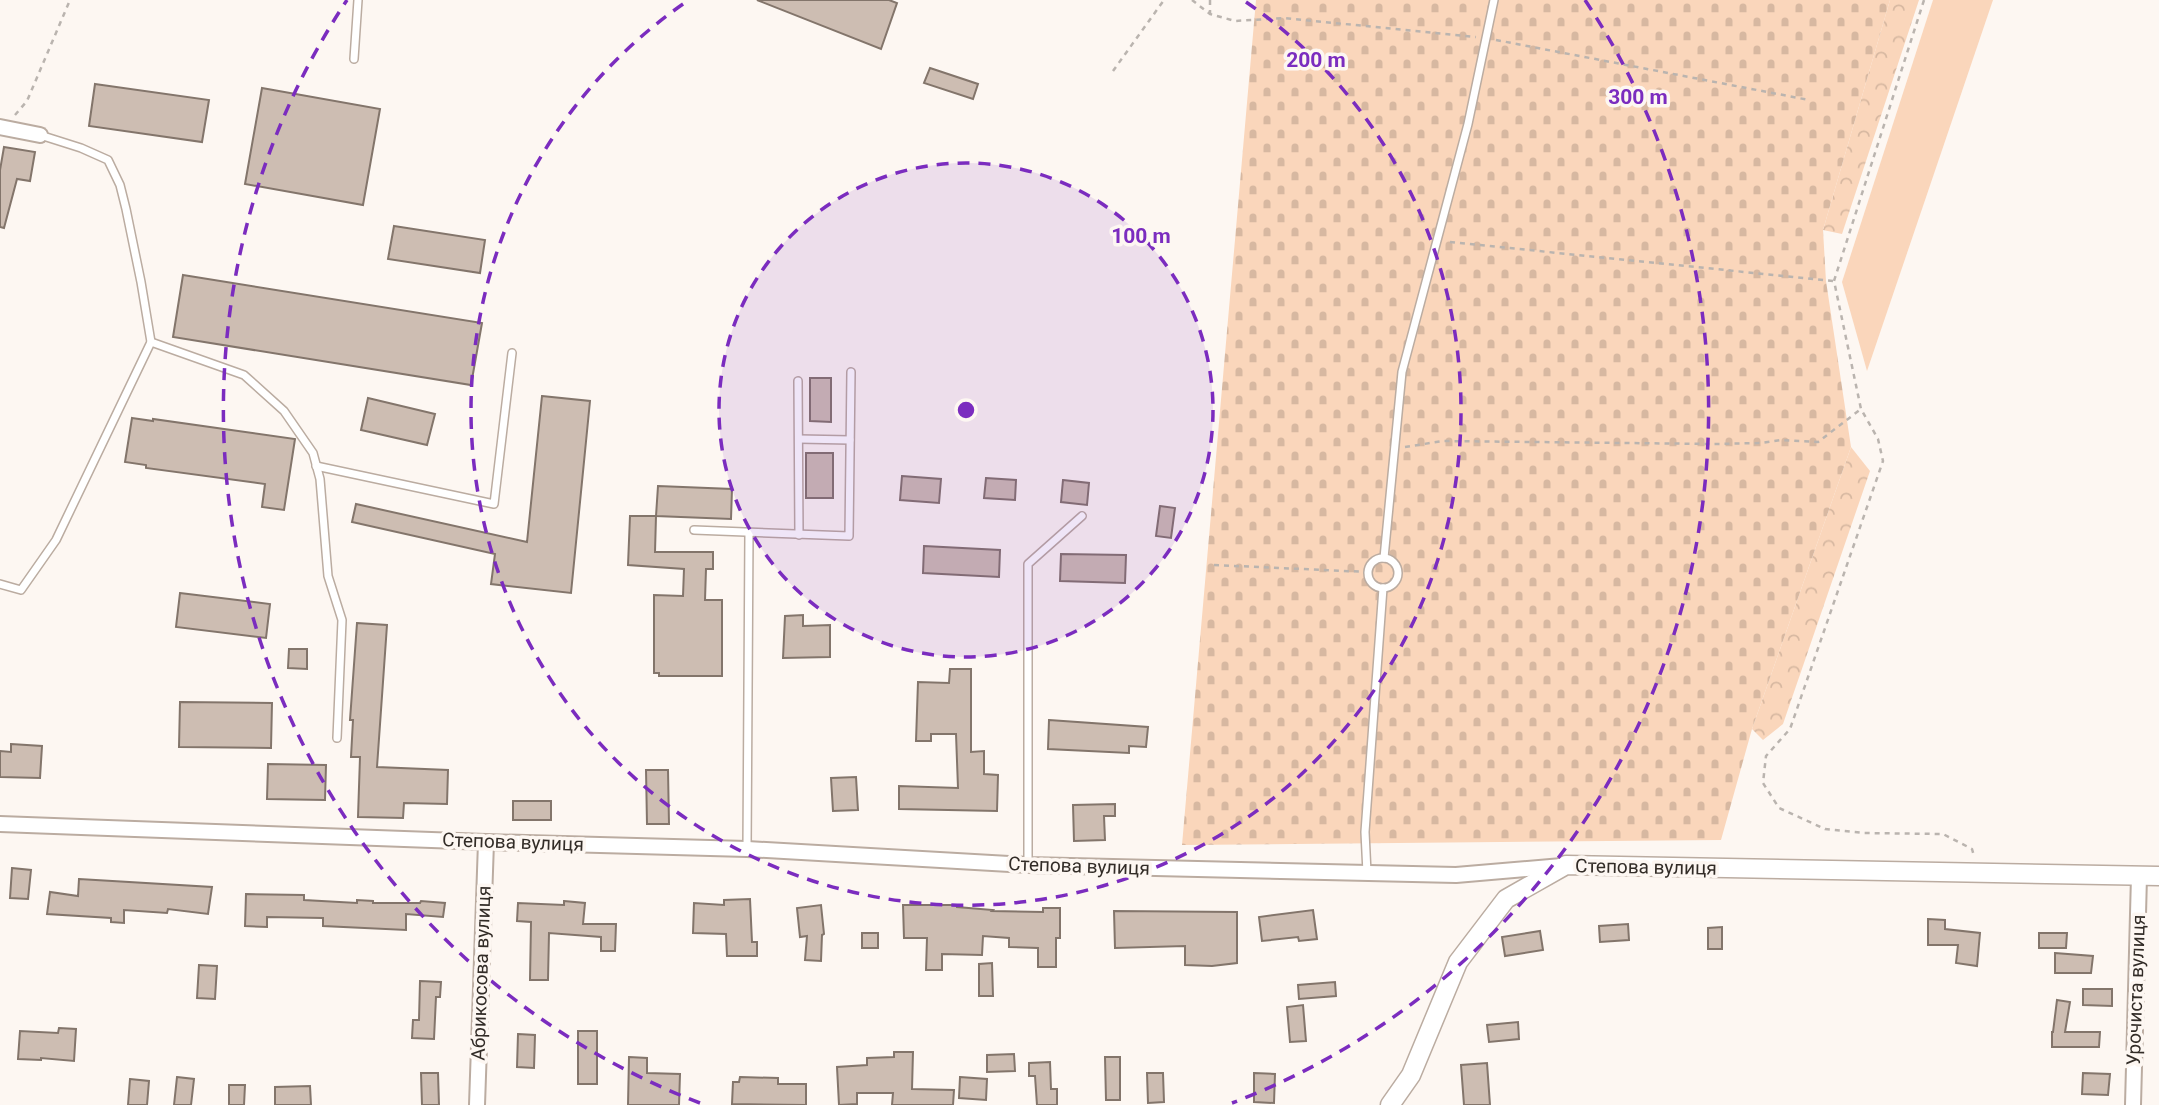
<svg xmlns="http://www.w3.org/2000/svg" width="2159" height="1105" font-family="Roboto,sans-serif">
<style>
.green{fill:#fad6bb}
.forest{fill:url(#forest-crowns)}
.cemetery{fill:url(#cemetery-stones)}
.building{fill:#cdbdb2;stroke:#83756b;stroke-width:2}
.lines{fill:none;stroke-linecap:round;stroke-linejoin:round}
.service-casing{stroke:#bbaca1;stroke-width:10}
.minor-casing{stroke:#bbaca1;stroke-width:18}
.tertiary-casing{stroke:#bbaca1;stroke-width:21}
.path{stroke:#bab4af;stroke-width:2.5;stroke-dasharray:5 5;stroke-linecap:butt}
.service{stroke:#fff;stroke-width:7}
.minor{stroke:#fff;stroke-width:14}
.tertiary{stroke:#fff;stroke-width:18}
.ring{fill:none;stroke:#7b2cbf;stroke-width:3.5;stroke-dasharray:12 9}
.labels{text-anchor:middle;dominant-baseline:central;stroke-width:7;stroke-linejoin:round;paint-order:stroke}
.street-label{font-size:19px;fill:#322c27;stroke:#fdf7f2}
.centre{fill:#7b2cbf;stroke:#fdf7f2;stroke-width:3.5}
.ring-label{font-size:21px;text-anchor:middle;font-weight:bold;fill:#7b2cbf;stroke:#fdf7f2;stroke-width:7;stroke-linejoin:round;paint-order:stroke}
</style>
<defs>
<pattern id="forest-crowns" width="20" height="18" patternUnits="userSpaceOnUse" patternTransform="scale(1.75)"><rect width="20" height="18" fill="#fad6bb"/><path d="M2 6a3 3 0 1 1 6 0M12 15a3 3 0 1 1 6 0" fill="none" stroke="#d7b8a1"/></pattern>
<pattern id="cemetery-stones" width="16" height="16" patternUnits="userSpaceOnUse" patternTransform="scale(1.75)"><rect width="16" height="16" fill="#fad6bb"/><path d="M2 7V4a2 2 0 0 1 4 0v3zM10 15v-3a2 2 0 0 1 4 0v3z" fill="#d7b8a1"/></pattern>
</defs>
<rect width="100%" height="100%" fill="#fdf7f2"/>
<path class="green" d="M 1933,0 L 1993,0 L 1867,371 L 1842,282 Z"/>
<g class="forest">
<path d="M 1890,0 L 1919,0 L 1842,234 L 1823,230 Z"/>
<path d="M 1851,447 L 1870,471 L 1783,724 L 1763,740 L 1752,729 Z"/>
</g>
<path class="cemetery" d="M 1256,0 L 1890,0 L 1823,230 L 1826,281 L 1851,447 L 1752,729 L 1721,840 L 1182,845 Z"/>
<g class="building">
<path d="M 757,0 L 889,0 L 897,3 L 881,49 Z"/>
<path d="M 930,68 L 978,84 L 973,99 L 924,83 Z"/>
<path d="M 95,84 L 209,100 L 202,142 L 89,126 Z"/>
<path d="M 262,88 L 380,109 L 363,205 L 245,184 Z"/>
<path d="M 4,147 L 35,152 L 30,181 L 17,179 L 4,228 L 0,227 L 0,170 Z"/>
<path d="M 394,226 L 485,240 L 480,273 L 388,259 Z"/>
<path d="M 183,275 L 482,323 L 471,385 L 173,337 Z"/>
<path d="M 810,378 L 831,378 L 831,422 L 810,421 Z"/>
<path d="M 542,396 L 590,401 L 571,593 L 491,584 L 495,554 L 352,522 L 356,504 L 527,542 Z"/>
<path d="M 368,398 L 435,414 L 427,445 L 361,430 Z"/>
<path d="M 132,418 L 153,421 L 153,419 L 295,439 L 284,510 L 262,507 L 265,484 L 146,468 L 146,465 L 125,462 Z"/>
<rect x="806" y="453" width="27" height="45"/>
<path d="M 902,476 L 941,479 L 939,503 L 900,500 Z"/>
<path d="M 986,478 L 1016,480 L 1015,500 L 984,498 Z"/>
<path d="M 1063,480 L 1089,483 L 1087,505 L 1061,502 Z"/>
<path d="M 658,486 L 732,489 L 731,519 L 656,516 Z"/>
<path d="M 1160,506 L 1175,508 L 1171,538 L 1156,536 Z"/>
<path d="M 630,516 L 656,516 L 655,552 L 713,552 L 713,569 L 706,569 L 705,600 L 722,600 L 722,676 L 659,676 L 659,673 L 654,673 L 654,595 L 683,596 L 684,569 L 628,565 Z"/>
<path d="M 924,546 L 1000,550 L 999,577 L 923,573 Z"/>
<path d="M 1061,554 L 1126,555 L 1125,583 L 1060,581 Z"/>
<path d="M 180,593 L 270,604 L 266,638 L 176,627 Z"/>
<path d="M 803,615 L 803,626 L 830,625 L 830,657 L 783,658 L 785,616 Z"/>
<path d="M 357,623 L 387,625 L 377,767 L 448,770 L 447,804 L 404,803 L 403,818 L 358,817 L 360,757 L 351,757 L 353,720 L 350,720 Z"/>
<path d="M 289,649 L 307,649 L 307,669 L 288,668 Z"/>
<path d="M 950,669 L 971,669 L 971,752 L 984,751 L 984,774 L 998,775 L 997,811 L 899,809 L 899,786 L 958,788 L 956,734 L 931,734 L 931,741 L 916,741 L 918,682 L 949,683 Z"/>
<path d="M 180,702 L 272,703 L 271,748 L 179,747 Z"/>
<path d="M 1049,720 L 1148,727 L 1146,747 L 1129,746 L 1129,753 L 1048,749 Z"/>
<path d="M 11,744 L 42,746 L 40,778 L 0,777 L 0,751 L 11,752 Z"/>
<path d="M 268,764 L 326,765 L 325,800 L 267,799 Z"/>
<path d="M 646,770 L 668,770 L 669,824 L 647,824 Z"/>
<path d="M 856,777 L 858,810 L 833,811 L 831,778 Z"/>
<rect x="513" y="801" width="38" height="19"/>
<path d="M 1115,804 L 1115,816 L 1104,816 L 1105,840 L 1074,841 L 1073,805 Z"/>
<path d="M 12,868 L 31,870 L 28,899 L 10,898 Z"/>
<path d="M 79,879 L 212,887 L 208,914 L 168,909 L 167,913 L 124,910 L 124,923 L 111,922 L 111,918 L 47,914 L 50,892 L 78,896 Z"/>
<path d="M 246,894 L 304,895 L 304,900 L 357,903 L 357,900 L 373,901 L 373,903 L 420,903 L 421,901 L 445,903 L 443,917 L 406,914 L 406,930 L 323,926 L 323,918 L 267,917 L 267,927 L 245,926 Z"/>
<path d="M 750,899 L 752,942 L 757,942 L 757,956 L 727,956 L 726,934 L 693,933 L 694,903 L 724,905 L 724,900 Z"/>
<path d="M 564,901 L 585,903 L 583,924 L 616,924 L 615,951 L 601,951 L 601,937 L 549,933 L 548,980 L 530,980 L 531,922 L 517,921 L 518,903 L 564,905 Z"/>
<path d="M 821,905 L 824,934 L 822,935 L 821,961 L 805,960 L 807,936 L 800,937 L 797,908 Z"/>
<path d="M 903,905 L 957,905 L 957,907 L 993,910 L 992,911 L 1043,912 L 1043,908 L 1060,908 L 1060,938 L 1056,938 L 1056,967 L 1038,967 L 1038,948 L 1009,947 L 1009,938 L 983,936 L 982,955 L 942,954 L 942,970 L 926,970 L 927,938 L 904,938 Z"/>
<path d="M 1313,910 L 1317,939 L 1299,941 L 1298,937 L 1262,941 L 1259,917 Z"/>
<path d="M 1114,911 L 1237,912 L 1237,963 L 1212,966 L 1185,965 L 1185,946 L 1115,948 Z"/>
<path d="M 1928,919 L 1945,920 L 1945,929 L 1980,933 L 1977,966 L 1956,963 L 1958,945 L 1928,945 Z"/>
<path d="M 1628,924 L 1629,940 L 1600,942 L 1599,926 Z"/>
<path d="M 1722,927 L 1722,949 L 1708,949 L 1708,928 Z"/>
<path d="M 1540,931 L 1543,950 L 1505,956 L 1502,937 Z"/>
<rect x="862" y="933" width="16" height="15"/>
<path d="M 2039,933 L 2067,933 L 2066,948 L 2039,948 Z"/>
<path d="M 2055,953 L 2093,956 L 2091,973 L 2055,973 Z"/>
<path d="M 992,963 L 993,996 L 979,996 L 979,964 Z"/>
<path d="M 199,965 L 217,966 L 215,999 L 197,998 Z"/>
<path d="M 420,981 L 441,982 L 440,997 L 436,997 L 434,1039 L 412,1038 L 413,1020 L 419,1020 Z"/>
<path d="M 1335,982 L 1336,996 L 1299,999 L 1298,985 Z"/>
<path d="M 2083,989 L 2112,989 L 2112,1006 L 2083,1005 Z"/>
<path d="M 2057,1000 L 2070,1002 L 2065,1032 L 2100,1032 L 2099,1047 L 2052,1047 L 2052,1032 L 2053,1032 Z"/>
<path d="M 1303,1005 L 1306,1041 L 1290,1042 L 1287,1007 Z"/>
<path d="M 1518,1022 L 1519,1039 L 1489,1042 L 1487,1025 Z"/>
<path d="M 59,1028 L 76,1029 L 74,1061 L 41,1058 L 41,1060 L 18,1059 L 20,1031 L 58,1033 Z"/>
<rect x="578" y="1031" width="19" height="53"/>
<path d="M 518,1034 L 535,1035 L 534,1068 L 517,1067 Z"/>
<path d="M 894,1052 L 913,1052 L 912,1089 L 954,1090 L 953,1105 L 892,1105 L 893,1093 L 857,1093 L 857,1104 L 839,1105 L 837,1067 L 867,1065 L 867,1058 L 894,1057 Z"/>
<path d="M 1014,1054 L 1015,1071 L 987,1072 L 987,1055 Z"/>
<path d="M 629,1057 L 647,1058 L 647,1073 L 680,1074 L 679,1105 L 628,1105 Z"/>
<path d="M 1105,1057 L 1120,1057 L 1120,1100 L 1106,1100 Z"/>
<path d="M 1050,1062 L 1051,1089 L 1057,1089 L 1057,1105 L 1037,1105 L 1035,1076 L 1029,1076 L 1029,1063 Z"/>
<path d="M 1487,1063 L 1490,1105 L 1464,1105 L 1461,1065 Z"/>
<path d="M 421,1073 L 438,1073 L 439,1105 L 422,1105 Z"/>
<path d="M 1147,1073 L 1163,1073 L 1164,1102 L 1148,1103 Z"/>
<path d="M 1254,1073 L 1275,1074 L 1274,1103 L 1254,1102 Z"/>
<path d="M 2083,1073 L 2110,1074 L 2108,1095 L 2082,1094 Z"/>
<path d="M 177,1077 L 194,1079 L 191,1105 L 174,1105 Z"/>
<path d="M 740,1077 L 778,1078 L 778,1084 L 806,1084 L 806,1105 L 732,1104 L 733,1082 L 739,1082 Z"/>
<path d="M 960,1077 L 987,1079 L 986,1100 L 959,1098 Z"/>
<path d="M 130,1079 L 149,1081 L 147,1105 L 128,1105 Z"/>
<path d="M 229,1085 L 245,1085 L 244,1105 L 229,1105 Z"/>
<path d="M 310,1086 L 311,1105 L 275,1105 L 275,1087 Z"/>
</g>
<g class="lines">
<g class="service-casing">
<g id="service">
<path d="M 354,59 L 358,0"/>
<path d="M 151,342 L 244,375 L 284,411 L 313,453 L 320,479 L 328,576 L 342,620 L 337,738"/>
<path d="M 798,381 L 799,535"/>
<path d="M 799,439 L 850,440"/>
<path d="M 316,466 L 494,504 L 512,353"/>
<path d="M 694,530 L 849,536 L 851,372"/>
<circle cx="1383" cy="573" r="15"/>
<path d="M 1384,558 L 1402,372 L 1468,124 L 1494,0"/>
<path d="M 0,584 L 21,590 L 56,540 L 151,342 L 141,282 L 126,209 L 120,185 L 108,160 L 81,148 L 40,135"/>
<path d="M 747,849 L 749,532"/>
<path d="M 1028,865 L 1028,564 L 1082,516"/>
<path d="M 1367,873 L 1365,832 L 1383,588"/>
</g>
</g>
<g class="minor-casing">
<g id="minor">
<path d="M 0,127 L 40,135"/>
<path d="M 0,824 L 486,842 L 747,849 L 1028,865 L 1456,875 L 1562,866"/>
<path d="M 477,1105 L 486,842"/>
<path d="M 2133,1105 L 2139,876"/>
</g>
</g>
<g class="tertiary-casing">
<path id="tertiary" d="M 1390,1105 L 1411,1075 L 1458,962 L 1506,899 L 1566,865 L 2159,876"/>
</g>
<g class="path">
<path d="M 1192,0 L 1210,14 L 1235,21 L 1284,18 L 1476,37"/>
<path d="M 1210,0 L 1210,14"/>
<path d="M 1924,0 L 1834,281 L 1861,409 L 1878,439 L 1883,461 L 1790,729 L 1766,756 L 1763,783 L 1779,808 L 1825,829 L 1864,833 L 1943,834 L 1972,849 L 1974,856"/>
<path d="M 1496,40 L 1809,100"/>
<path d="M 1113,71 L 1164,0"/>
<path d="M 15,115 L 27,101 L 70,0"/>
<path d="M 1450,242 L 1833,281"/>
<path d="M 1405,447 L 1443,441 L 1714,444 L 1761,443 L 1781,440 L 1818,442 L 1861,409"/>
<path d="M 1214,565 L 1368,572"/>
</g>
<use href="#service" class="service"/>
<use href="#minor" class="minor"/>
<use href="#tertiary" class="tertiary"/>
</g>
<circle cx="966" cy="410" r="247" fill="#7b2cbf" fill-opacity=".12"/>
<g class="ring">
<circle cx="966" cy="410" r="247"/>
<path d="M1246 2A495 495 0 1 1 686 2"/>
<path d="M700 1103A742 742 0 0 1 347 0M1585 0A742 742 0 0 1 1232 1103"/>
</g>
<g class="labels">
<g class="street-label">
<text transform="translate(513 842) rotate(2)">Степова вулиця</text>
<text transform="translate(1079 866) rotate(2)">Степова вулиця</text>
<text transform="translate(1646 867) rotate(1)">Степова вулиця</text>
<text transform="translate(481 973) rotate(-88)">Абрикосова вулиця</text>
<text transform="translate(2136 990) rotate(-88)">Урочиста вулиця</text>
</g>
</g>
<circle cx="966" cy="410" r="10" class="centre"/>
<g class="ring-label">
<text x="1316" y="67">200 m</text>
<text x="1638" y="104">300 m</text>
<text x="1141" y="243">100 m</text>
</g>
</svg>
